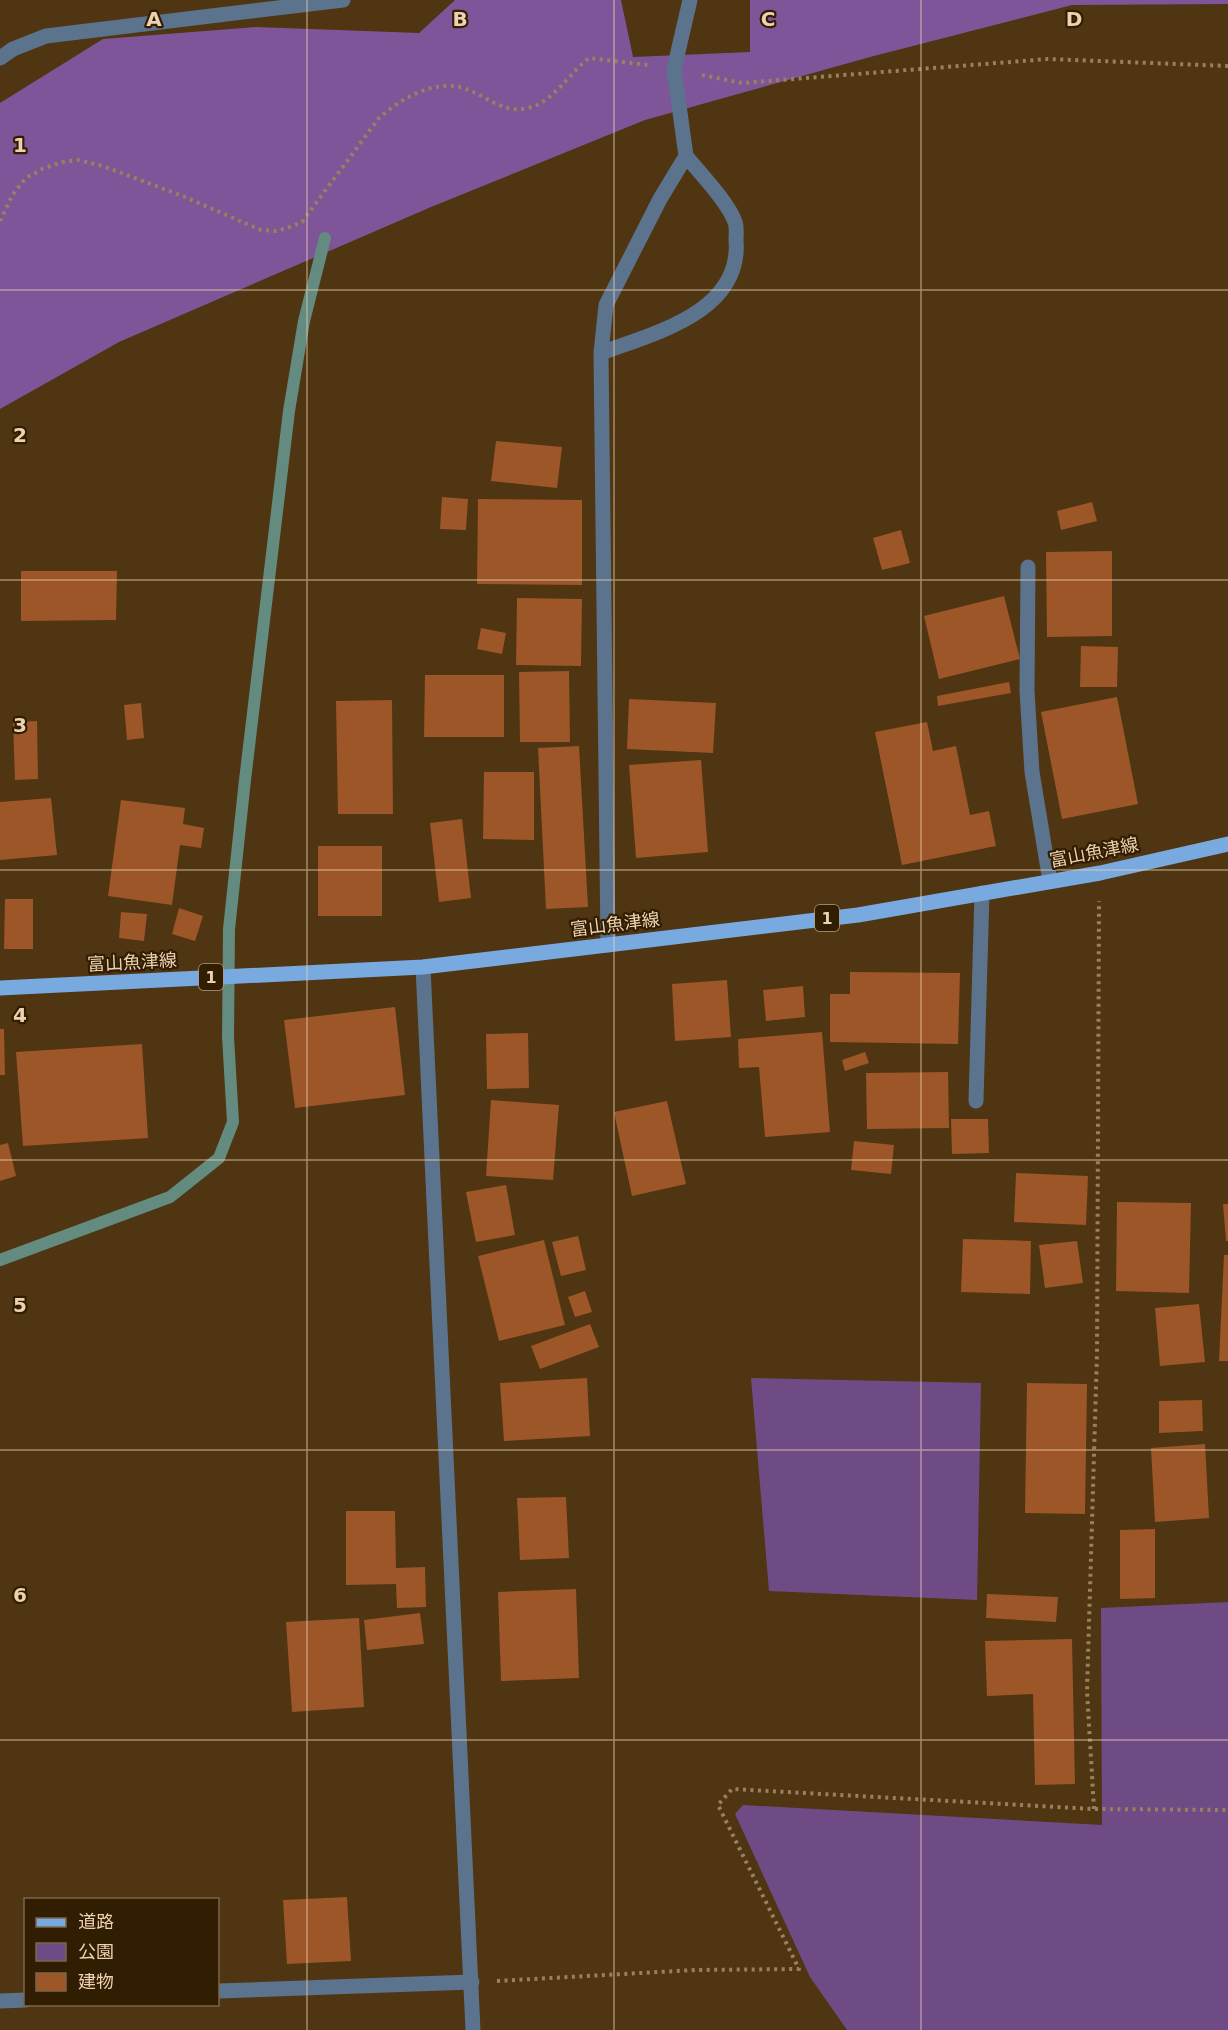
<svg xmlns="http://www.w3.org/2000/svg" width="1228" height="2030" font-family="'DejaVu Sans','Noto Sans JP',sans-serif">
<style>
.green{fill:#6f4b86}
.forest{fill:#7e5598}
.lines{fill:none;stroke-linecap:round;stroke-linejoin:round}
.stream{stroke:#648b7f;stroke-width:12}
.building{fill:#9d5627}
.path{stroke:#9b805e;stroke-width:4;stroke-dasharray:3 4.5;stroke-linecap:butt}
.minor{stroke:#5b738d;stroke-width:15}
.major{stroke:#78a9df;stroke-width:15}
.grid{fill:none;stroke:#edd2b2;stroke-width:1.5;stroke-opacity:0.55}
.labels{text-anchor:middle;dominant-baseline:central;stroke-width:4.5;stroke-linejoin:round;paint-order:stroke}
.shield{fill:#311d01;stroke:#b59c7d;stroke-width:1.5}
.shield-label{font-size:16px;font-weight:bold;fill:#edd2b2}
.street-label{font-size:18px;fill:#edd2b2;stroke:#311d01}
.grid-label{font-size:20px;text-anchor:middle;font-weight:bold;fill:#edd2b2;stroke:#311d01;stroke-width:4.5;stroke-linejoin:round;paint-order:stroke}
</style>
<rect width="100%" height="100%" fill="#4f3511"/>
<g class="green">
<path d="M 751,1378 L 981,1383 L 977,1600 L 769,1591 Z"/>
<path d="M 1228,1602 L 1228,2030 L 847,2030 L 810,1977 L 735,1814 L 743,1805 L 1102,1825 L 1101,1608 Z"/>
</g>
<path class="forest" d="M 455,0 L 621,0 L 633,57 L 750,52 L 750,0 L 1228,0 L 1228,4 L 1072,5 L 870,57 L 645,120 L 431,207 L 119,342 L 0,409 L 0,103 L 103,39 L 256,27 L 419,33 Z"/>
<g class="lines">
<path class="stream" d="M 0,1260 L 170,1197 L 219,1158 L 233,1122 L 228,1037 L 229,929 L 245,780 L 289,411 L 304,321 L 325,238"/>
</g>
<g class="building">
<path d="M 496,441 L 562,447 L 557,488 L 491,481 Z"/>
<path d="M 442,497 L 468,499 L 466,530 L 440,529 Z"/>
<path d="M 478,499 L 582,500 L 582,585 L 477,584 Z"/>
<path d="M 1092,502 L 1097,521 L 1061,530 L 1057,511 Z"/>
<path d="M 901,530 L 910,563 L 882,570 L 873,538 Z"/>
<path d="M 1112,551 L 1112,636 L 1047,637 L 1046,552 Z"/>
<path d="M 21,571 L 117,571 L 116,620 L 21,621 Z"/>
<path d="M 1004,596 L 1020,659 L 939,679 L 924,616 Z"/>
<path d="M 517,598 L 582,599 L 581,666 L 516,665 Z"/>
<path d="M 481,628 L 506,633 L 502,654 L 477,649 Z"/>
<path d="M 1081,646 L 1118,647 L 1117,687 L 1080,687 Z"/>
<path d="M 569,671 L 570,742 L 520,742 L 519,672 Z"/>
<path d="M 425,675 L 504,675 L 504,737 L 424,737 Z"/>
<path d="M 1009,682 L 1011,693 L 938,706 L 937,696 Z"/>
<path d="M 1117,697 L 1138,804 L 1062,819 L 1041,712 Z"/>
<path d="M 629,699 L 716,703 L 713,753 L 627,749 Z"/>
<path d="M 392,700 L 393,814 L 338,814 L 336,701 Z"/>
<path d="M 141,703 L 144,738 L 127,740 L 124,705 Z"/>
<path d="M 37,721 L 38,779 L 15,780 L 13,722 Z"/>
<path d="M 927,722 L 933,751 L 956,746 L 970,815 L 989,811 L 996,846 L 902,865 L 875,732 Z"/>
<path d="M 579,746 L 588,907 L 546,909 L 538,748 Z"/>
<path d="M 701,760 L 708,852 L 636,858 L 629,765 Z"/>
<path d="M 484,772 L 534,772 L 534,840 L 483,839 Z"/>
<path d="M 51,798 L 57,855 L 0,860 L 0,802 Z"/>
<path d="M 121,800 L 185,808 L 183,824 L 204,828 L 201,848 L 180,845 L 172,905 L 108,896 Z"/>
<path d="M 462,819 L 471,898 L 439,902 L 430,823 Z"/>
<rect x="318" y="846" width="64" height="70"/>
<path d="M 5,899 L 33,899 L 33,949 L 4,949 Z"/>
<path d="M 179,908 L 203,916 L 195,941 L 172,934 Z"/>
<path d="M 121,912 L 147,914 L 144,941 L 119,938 Z"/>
<path d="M 850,972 L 960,973 L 958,1044 L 830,1042 L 830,994 L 850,994 Z"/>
<path d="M 727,980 L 731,1037 L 675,1041 L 672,984 Z"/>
<path d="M 803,986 L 805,1017 L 766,1021 L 763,990 Z"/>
<path d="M 395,1007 L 405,1095 L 295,1108 L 284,1020 Z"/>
<path d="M 0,1029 L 4,1029 L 5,1075 L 0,1075 Z"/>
<path d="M 822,1032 L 830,1132 L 765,1137 L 759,1067 L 739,1068 L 738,1039 Z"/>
<path d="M 528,1033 L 529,1088 L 487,1089 L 486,1034 Z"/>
<path d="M 142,1044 L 148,1138 L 23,1146 L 16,1052 Z"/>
<path d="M 865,1052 L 869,1063 L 845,1071 L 842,1060 Z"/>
<path d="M 948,1072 L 949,1128 L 867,1129 L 866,1073 Z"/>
<path d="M 491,1100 L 559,1105 L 553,1180 L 486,1176 Z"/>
<path d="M 667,1101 L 686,1184 L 632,1196 L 614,1112 Z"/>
<path d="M 951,1119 L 988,1119 L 989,1153 L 952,1154 Z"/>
<path d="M 854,1141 L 894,1145 L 891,1174 L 851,1170 Z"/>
<path d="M 8,1143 L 16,1176 L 0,1181 L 0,1145 Z"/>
<path d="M 1016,1173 L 1088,1176 L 1086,1225 L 1014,1222 Z"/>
<path d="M 506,1185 L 515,1235 L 476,1242 L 466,1192 Z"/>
<path d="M 1117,1202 L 1191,1203 L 1189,1293 L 1116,1291 Z"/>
<path d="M 1223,1204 L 1228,1204 L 1228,1241 L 1226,1241 Z"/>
<path d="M 578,1236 L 586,1270 L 561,1276 L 552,1242 Z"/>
<path d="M 963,1239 L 1031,1241 L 1030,1294 L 961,1292 Z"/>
<path d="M 544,1240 L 565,1325 L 499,1341 L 478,1256 Z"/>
<path d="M 1077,1241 L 1083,1283 L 1045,1288 L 1039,1245 Z"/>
<path d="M 1224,1255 L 1228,1255 L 1228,1361 L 1219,1361 Z"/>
<path d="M 585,1291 L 592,1312 L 575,1317 L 568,1297 Z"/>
<path d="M 1199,1304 L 1205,1362 L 1160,1366 L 1155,1308 Z"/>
<path d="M 590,1324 L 599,1347 L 540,1369 L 531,1346 Z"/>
<path d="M 587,1378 L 590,1436 L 504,1441 L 500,1383 Z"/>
<path d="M 1027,1383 L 1087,1384 L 1085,1514 L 1025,1513 Z"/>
<path d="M 1202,1400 L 1203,1431 L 1159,1433 L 1159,1401 Z"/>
<path d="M 1205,1444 L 1209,1518 L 1155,1522 L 1151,1448 Z"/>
<path d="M 566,1497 L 569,1558 L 520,1560 L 517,1498 Z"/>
<path d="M 346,1511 L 395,1511 L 396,1568 L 425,1567 L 426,1607 L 397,1608 L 396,1584 L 346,1585 Z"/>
<path d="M 1155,1529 L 1155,1598 L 1120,1599 L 1120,1530 Z"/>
<path d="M 576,1589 L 579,1678 L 501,1681 L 498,1592 Z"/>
<path d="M 987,1594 L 1058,1597 L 1056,1622 L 986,1618 Z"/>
<path d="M 420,1613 L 424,1644 L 367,1650 L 364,1620 Z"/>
<path d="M 359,1618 L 364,1707 L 292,1712 L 286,1622 Z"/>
<path d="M 1072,1639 L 1075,1784 L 1035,1785 L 1033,1694 L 987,1696 L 985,1641 Z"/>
<path d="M 347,1897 L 351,1961 L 287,1964 L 283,1900 Z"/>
</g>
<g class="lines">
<g class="path">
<path d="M 702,75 L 742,83 L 1048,59 L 1228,66"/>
<path d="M 0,221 L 13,194 L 26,178 L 42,169 L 62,162 L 78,160 L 103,166 L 185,197 L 261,230 L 276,231 L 290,227 L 302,222 L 379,118 C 400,99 434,79 463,88 C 486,95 502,114 528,108 C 554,102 569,73 589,58 L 648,65"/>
<path d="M 1094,1809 L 1087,1691 L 1097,1353 L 1099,901"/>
<path d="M 497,1981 L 695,1970 L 799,1969 L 718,1805 L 732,1789 L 1094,1809 L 1228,1810"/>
</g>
<g class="minor">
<path d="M 0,58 L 13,49 L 46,36 L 343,0"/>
<path d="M 686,156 L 674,69 L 690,0"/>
<path d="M 601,353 C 655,333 742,312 736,240 C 736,235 737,227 735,222 C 728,202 699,172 686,156 L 660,199 L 606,305 L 601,353 L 608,945"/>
<path d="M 1028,567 L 1027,691 L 1032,772 L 1050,881"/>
<path d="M 423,967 L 473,2030"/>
<path d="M 976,1101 L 982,893"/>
<path d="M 218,1991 L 472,1982"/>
<path d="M 0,2001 L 26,2000"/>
</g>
<path class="major" d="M 0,988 L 423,967 L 858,915 L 1100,873 L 1228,844"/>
</g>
<path class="grid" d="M 307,0 L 307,2030M 614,0 L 614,2030M 921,0 L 921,2030M 0,290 L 1228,290M 0,580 L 1228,580M 0,870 L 1228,870M 0,1160 L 1228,1160M 0,1450 L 1228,1450M 0,1740 L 1228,1740"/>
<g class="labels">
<g class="shield">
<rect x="815" y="905" width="24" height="26" rx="4.5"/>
<rect x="199" y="964" width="24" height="26" rx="4.5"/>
</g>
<g class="shield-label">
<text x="827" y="918">1</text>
<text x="211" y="977">1</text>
</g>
<g class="street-label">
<text transform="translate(1094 852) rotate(-11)">富山魚津線</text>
<text transform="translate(615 924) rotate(-7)">富山魚津線</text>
<text transform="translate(132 962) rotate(-3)">富山魚津線</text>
</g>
</g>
<g class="grid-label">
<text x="154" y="26">A</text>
<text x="460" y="26">B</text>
<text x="768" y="26">C</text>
<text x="1074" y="26">D</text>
<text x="20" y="152">1</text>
<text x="20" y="442">2</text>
<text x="20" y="732">3</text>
<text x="20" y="1022">4</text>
<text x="20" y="1312">5</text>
<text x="20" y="1602">6</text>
</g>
<rect x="24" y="1898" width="195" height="108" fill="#311d01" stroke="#7c6548" stroke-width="1.5"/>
<rect x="36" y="1918" width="30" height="9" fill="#78a9df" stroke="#7c6548" stroke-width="1.5"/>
<text x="78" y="1928" font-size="18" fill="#edd2b2">道路</text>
<rect x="36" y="1943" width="30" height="18" fill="#6f4b86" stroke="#7c6548" stroke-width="1.5"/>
<text x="78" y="1958" font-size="18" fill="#edd2b2">公園</text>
<rect x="36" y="1973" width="30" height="18" fill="#9d5627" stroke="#7c6548" stroke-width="1.5"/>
<text x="78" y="1988" font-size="18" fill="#edd2b2">建物</text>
</svg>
